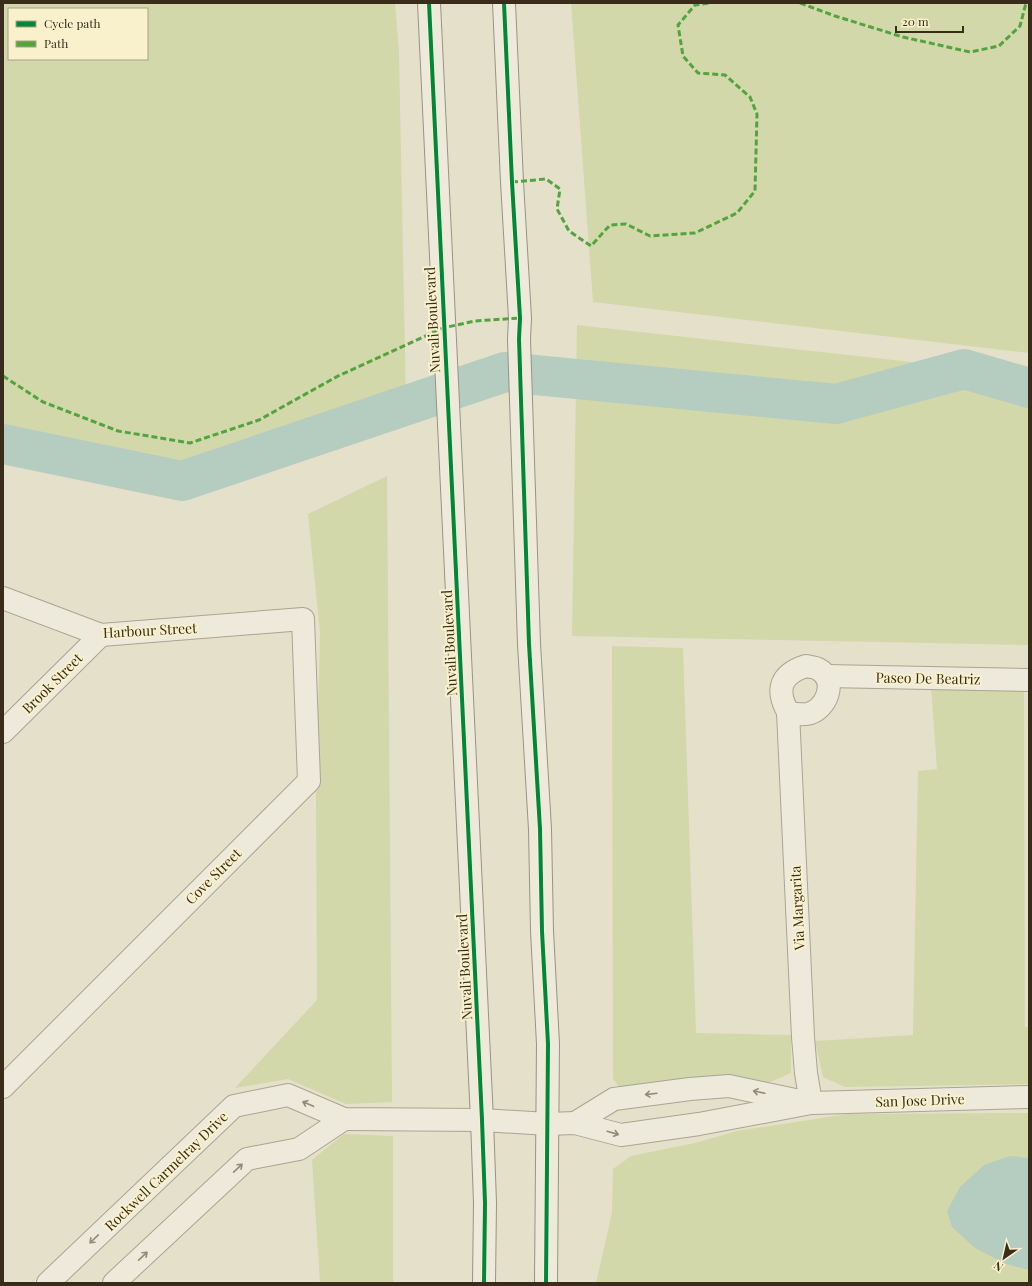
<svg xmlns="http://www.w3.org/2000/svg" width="1032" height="1286" font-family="'Playfair Display',serif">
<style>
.green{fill:#d2d8a9;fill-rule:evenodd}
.water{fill:#b5ccc0}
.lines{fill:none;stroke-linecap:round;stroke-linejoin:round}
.river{stroke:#b5ccc0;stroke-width:40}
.street-casing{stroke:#aaa493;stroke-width:24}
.secondary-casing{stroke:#999383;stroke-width:24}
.street{stroke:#ede9db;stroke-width:22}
.secondary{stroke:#ede9db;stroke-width:22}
.quiet{stroke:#53a440;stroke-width:3;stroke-dasharray:6 3;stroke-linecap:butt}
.cycleway-casing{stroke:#f9f0cc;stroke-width:6}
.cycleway{stroke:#00873e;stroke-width:4}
.oneway{stroke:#938a7a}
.labels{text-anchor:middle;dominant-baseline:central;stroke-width:4;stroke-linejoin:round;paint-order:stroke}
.street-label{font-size:14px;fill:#392c1a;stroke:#f9f0cc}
</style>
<rect width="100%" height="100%" fill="#e5e0c9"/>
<g class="green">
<path d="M 3,3 L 395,3 L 399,53 L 406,405 L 182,481 L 3,444 ZM 9,9 L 147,9 L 147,59 L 9,59 Z"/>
<path d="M 571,3 L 1029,3 L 1029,353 L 593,302 Z"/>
<path d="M 577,325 L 1029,375 L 1029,645 L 572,636 Z"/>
<path d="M 387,476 L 392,1102 L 346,1104 L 288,1079 L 235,1088 L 317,1000 L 316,792 L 320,632 L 308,514 Z"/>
<path d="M 612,646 L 683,648 L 696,1033 L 791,1035 L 791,1073 L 768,1083 L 687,1080 L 619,1087 L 613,1079 Z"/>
<path d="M 931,686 L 1024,687 L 1025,1027 L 1029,1027 L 1029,1084 L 845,1087 L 823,1077 L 815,1041 L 913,1035 L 918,771 L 937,769 Z"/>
<path d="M 1029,1113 L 1029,1283 L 596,1283 L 612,1213 L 613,1169 L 631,1156 L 695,1143 L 737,1131 L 847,1114 Z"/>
<path d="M 344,1134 L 393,1136 L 393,1283 L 320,1283 L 312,1160 Z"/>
</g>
<path class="water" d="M 1010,1156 L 1029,1158 L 1029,1270 L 1006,1264 L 975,1248 L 952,1227 L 947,1211 L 960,1187 L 984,1165 Z"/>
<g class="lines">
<path class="river" d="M 3,444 L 182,481 L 505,372 L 836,404 L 964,369 L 1029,388"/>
<g class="street-casing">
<g id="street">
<path d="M 3,598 L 101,635 L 303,619 L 309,781 L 3,1087"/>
<path d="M 806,666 C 810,667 815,667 818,669 C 839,680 826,711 807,714 C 800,715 795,714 788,712 C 775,689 781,674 806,666 Z"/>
<path d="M 826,676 L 1029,680"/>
<path d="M 788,712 L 803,1037 L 806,1073 L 811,1103"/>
<path d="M 3,732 L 101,635"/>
<path d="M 575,1123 L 614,1099 L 690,1089 L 729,1086 L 800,1101"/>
<path d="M 48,1283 L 234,1106 L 288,1095 L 344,1119 L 482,1120 L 548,1124 L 575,1123 L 621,1135 L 699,1124 L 811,1103 L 1029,1097"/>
<path d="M 114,1283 L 247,1159 L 299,1149 L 344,1119"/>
</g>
</g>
<g class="secondary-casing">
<g id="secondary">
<path d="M 429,3 L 482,1120 L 485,1203 L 484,1283"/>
<path d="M 504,3 L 512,182 L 520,318 L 519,339 L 529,644 L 540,829 L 542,931 L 548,1044 L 546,1283"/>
</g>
</g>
<use href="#street" class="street"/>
<use href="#secondary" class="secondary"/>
<g class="quiet">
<path d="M 800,3 L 835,16 L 903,37 L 970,52 L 999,46 L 1020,26 L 1026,3"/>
<path d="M 512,182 L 546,179 L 560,189 L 557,209 L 569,231 L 591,246 L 610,225 L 626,224 L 650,236 L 695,233 L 737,213 L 755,191 L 757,114 L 750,97 L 725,75 L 698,73 L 683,56 L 678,25 L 695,5 L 710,3"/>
<path d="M 3,376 L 43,402 L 118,431 L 190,443 L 259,420 L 338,376 L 443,328 L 475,321 L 520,318"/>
</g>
<g class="cycleway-casing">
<g id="cycleway">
<path d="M 429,3 L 482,1120 L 485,1203 L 484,1283"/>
<path d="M 504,3 L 512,182 L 520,318 L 519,339 L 529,644 L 540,829 L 542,931 L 548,1044 L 546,1283"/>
</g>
</g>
<use href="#cycleway" class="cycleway"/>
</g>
<defs><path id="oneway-shaft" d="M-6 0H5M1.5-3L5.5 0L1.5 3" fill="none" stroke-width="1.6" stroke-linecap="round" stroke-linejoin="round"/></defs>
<g class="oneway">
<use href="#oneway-shaft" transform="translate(759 1092) rotate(-168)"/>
<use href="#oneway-shaft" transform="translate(651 1094) rotate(173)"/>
<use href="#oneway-shaft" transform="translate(308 1104) rotate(-157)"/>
<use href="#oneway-shaft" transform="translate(613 1133) rotate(16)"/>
<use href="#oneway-shaft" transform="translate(238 1168) rotate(-43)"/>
<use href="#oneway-shaft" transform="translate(94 1239) rotate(136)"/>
<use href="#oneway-shaft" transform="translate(143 1256) rotate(-43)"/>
</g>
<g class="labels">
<g class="street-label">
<text transform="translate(432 320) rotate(-93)">Nuvali Boulevard</text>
<text transform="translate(150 630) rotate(-3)">Harbour Street</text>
<text transform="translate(449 643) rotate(-93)">Nuvali Boulevard</text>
<text transform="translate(928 678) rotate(1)">Paseo De Beatriz</text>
<text transform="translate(52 683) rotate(-45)">Brook Street</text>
<text transform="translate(213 876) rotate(-45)">Cove Street</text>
<text transform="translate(797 908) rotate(-93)">Via Margarita</text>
<text transform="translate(464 967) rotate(-93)">Nuvali Boulevard</text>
<text transform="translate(920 1100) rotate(-2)">San Jose Drive</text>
<text transform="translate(166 1171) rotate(-44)">Rockwell Carmelray Drive</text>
</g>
</g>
<rect width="1032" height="1286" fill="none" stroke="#392c1a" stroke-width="8"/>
<rect x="8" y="8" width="140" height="52" fill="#f9f0cc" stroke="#aca285"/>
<rect x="16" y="21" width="20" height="6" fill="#00873e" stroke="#aca285"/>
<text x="44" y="28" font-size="12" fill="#392c1a">Cycle path</text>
<rect x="16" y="41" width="20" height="6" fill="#53a440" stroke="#aca285"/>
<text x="44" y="48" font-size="12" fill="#392c1a">Path</text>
<g transform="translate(1004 1258) rotate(214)" stroke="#f9f0cc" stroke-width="3" paint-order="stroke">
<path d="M0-3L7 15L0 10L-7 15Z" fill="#392c1a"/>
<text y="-6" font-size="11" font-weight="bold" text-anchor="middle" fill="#392c1a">N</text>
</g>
<path d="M896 26v6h67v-6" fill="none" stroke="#392c1a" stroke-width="2"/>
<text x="902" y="26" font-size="12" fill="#392c1a" stroke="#f9f0cc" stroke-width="3" paint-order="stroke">20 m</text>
</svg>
